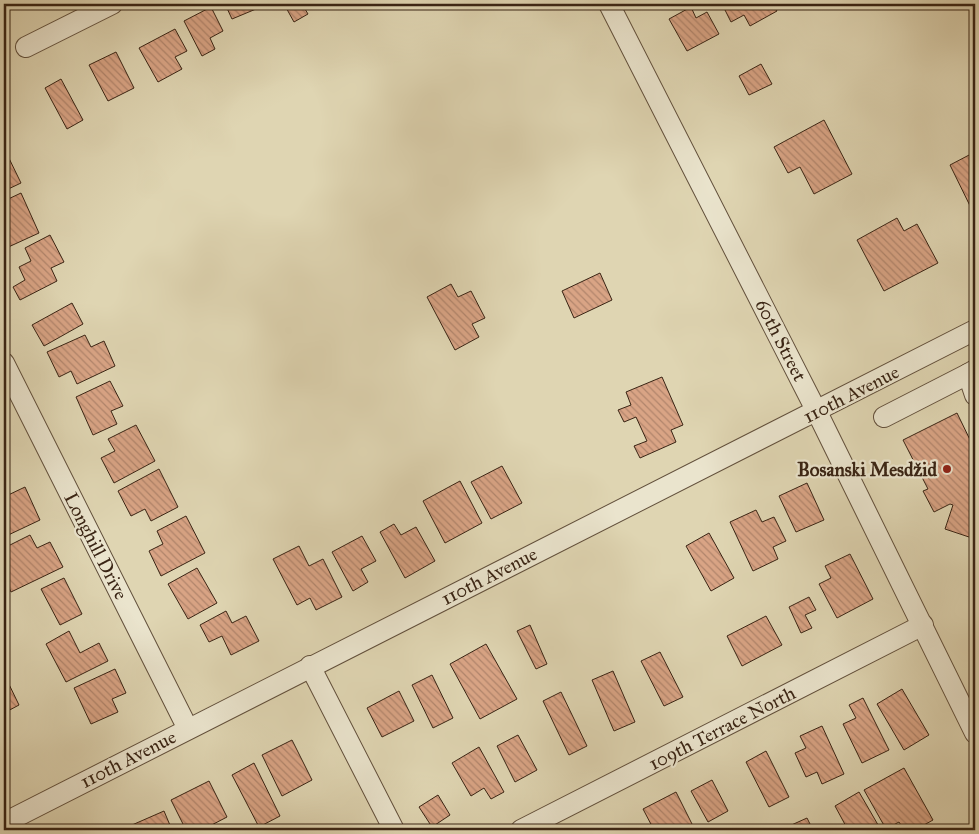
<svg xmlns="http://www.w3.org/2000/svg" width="979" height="834" font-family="'IM FELL Great Primer',serif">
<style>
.building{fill:url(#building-back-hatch);stroke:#392414}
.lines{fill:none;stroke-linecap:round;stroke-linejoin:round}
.minor-casing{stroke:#62503c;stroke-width:22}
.minor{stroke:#eae4cd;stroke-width:20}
.poi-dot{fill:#8f2418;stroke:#eae4cd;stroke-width:2}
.labels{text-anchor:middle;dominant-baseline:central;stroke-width:4.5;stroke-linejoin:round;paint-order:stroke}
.street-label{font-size:19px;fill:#392414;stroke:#eae4cd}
.poi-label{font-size:19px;font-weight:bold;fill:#392414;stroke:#eae4cd;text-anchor:end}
</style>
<defs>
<pattern id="building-back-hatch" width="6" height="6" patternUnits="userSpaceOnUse" patternTransform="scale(1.25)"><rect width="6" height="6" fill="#d9a485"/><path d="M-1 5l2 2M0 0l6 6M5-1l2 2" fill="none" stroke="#b1856c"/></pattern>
</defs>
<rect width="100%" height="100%" fill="#dfd5b2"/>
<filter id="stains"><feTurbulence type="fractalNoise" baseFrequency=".004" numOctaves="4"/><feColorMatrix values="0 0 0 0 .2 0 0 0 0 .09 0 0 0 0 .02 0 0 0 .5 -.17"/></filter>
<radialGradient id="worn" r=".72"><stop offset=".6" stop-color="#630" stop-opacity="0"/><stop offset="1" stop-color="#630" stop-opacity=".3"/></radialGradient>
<g class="building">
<path d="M 225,4 L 268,4 L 232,19 Z"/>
<path d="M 284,4 L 302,4 L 308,14 L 294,22 Z"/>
<path d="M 722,4 L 773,4 L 777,11 L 750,26 L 744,15 L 731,22 Z"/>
<path d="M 211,7 L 223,31 L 210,38 L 215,49 L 202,56 L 184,21 Z"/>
<path d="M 691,7 L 696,18 L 707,12 L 719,34 L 687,51 L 669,19 Z"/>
<path d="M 175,29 L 187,51 L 175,57 L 182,69 L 158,82 L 139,48 Z"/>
<path d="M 116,52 L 134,88 L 108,101 L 89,65 Z"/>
<path d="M 761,64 L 772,84 L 749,95 L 739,76 Z"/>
<path d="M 61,79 L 83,120 L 67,129 L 45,88 Z"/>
<path d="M 824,120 L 852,174 L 814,194 L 800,167 L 788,173 L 774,147 Z"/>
<path d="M 4,148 L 21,183 L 4,191 Z"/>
<path d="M 971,154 L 975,162 L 975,216 L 950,165 Z"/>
<path d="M 21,193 L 39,233 L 4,249 L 4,201 Z"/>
<path d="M 897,218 L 904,231 L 917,224 L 938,263 L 884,291 L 857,240 Z"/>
<path d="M 50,235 L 64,262 L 51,268 L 57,281 L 20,300 L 13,287 L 25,280 L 19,267 L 31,261 L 25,248 Z"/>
<path d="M 600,273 L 612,300 L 574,318 L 562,291 Z"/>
<path d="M 451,284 L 458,297 L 471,291 L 485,318 L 472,324 L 479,337 L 455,350 L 427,297 Z"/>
<path d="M 72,303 L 83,324 L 44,346 L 32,325 Z"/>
<path d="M 85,335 L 91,347 L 104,341 L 115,366 L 77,384 L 71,371 L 59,377 L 47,352 Z"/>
<path d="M 662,377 L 683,425 L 671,430 L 676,442 L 640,458 L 634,446 L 647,441 L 636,417 L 624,422 L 618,410 L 631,405 L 626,392 Z"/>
<path d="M 110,381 L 123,406 L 111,411 L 117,424 L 93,435 L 76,397 Z"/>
<path d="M 957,413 L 975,450 L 975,539 L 945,529 L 953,505 L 950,504 L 934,512 L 923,491 L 928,489 L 903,440 Z"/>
<path d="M 136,425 L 155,461 L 114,483 L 101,458 L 115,451 L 108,439 Z"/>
<path d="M 502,466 L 522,503 L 491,519 L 471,482 Z"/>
<path d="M 159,469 L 178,507 L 151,521 L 145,509 L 131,516 L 118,491 Z"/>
<path d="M 460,481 L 482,523 L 445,543 L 423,501 Z"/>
<path d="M 807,483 L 824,520 L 796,532 L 779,496 Z"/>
<path d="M 25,487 L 40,520 L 4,537 L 4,497 Z"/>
<path d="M 756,510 L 762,522 L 774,517 L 786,541 L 773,547 L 778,559 L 753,571 L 730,522 Z"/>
<path d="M 186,516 L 205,553 L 161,576 L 149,551 L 163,544 L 157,531 Z"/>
<path d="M 394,524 L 401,535 L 416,527 L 435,561 L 405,578 L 380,532 Z"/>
<path d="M 709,533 L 734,578 L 711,591 L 686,546 Z"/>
<path d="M 30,535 L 37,548 L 50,542 L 63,567 L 11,592 L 4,577 L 4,548 Z"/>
<path d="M 362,536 L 376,561 L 361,569 L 368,582 L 353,591 L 332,552 Z"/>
<path d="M 299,546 L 309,566 L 323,559 L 342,597 L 316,610 L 310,598 L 297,605 L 273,559 Z"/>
<path d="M 850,554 L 873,599 L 837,618 L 819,584 L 831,578 L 825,566 Z"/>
<path d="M 197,568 L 217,603 L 188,619 L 168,584 Z"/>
<path d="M 64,578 L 82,614 L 60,625 L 41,589 Z"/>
<path d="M 809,597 L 816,610 L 805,615 L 812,628 L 801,633 L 789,607 Z"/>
<path d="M 226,611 L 232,623 L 246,616 L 259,641 L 231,655 L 222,636 L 209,642 L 200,625 Z"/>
<path d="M 766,616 L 782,645 L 742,666 L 727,636 Z"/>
<path d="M 530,625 L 547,664 L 536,669 L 517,631 Z"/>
<path d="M 69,631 L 80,653 L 99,643 L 108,661 L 66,682 L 46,644 Z"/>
<path d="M 4,640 L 9,651 L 4,654 Z"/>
<path d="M 486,644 L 517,699 L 480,719 L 450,664 Z"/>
<path d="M 660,652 L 683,697 L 664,706 L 641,661 Z"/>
<path d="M 115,669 L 126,693 L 112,699 L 118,712 L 91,724 L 74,688 Z"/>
<path d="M 613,671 L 635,722 L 614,731 L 592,680 Z"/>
<path d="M 4,674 L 19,705 L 4,713 Z"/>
<path d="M 432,675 L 453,718 L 433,728 L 412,685 Z"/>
<path d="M 902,689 L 929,735 L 904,750 L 877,704 Z"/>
<path d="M 399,691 L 414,721 L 382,737 L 367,708 Z"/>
<path d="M 561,692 L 587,746 L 569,755 L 543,701 Z"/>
<path d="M 863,698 L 889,750 L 862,763 L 843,724 L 856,718 L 849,705 Z"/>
<path d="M 822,726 L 844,774 L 822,784 L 817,772 L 806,777 L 795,753 L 806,748 L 800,736 Z"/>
<path d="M 518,735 L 537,770 L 515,782 L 497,746 Z"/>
<path d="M 292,740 L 312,780 L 282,796 L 262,755 Z"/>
<path d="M 479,747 L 504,792 L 491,799 L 484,788 L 471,796 L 452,763 Z"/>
<path d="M 766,751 L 789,797 L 769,807 L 746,762 Z"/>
<path d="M 254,763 L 280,816 L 259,827 L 232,775 Z"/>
<path d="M 904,768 L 933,820 L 915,830 L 904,830 L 899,822 L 886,829 L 864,790 Z"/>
<path d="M 712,780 L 728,811 L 708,822 L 691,791 Z"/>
<path d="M 209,781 L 227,817 L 202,830 L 186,830 L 171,800 Z"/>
<path d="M 676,792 L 695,830 L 654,830 L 643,809 Z"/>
<path d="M 859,792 L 881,830 L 848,830 L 835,806 Z"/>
<path d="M 438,795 L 450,815 L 432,827 L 419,807 Z"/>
<path d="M 164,811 L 172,830 L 134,830 L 132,825 Z"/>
<path d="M 807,818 L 813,830 L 788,830 L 787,827 Z"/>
</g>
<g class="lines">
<g class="minor-casing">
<g id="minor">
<path d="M 609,4 L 817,412 L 975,733"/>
<path d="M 26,47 L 112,4"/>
<path d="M 4,363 L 188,729"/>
<path d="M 975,370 L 968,374 L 975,395"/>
<path d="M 884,417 L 968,374"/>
<path d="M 310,666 L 394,830"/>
<path d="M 4,823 L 975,330"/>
<path d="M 521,830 L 923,625"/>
</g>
</g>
<use href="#minor" class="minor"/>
</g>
<circle class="poi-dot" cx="947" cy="469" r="5"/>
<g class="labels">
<g class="street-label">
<text transform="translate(781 340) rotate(63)">60th Street</text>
<text transform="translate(851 394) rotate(-27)">110th Avenue</text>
<text transform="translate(96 546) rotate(63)">Longhill Drive</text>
<text transform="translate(489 576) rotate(-27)">110th Avenue</text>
<text transform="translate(722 728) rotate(-27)">109th Terrace North</text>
<text transform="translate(128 759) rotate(-27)">110th Avenue</text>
</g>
<g class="poi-label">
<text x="937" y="469">Bosanski Mesdžid</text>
</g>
</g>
<rect width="979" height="834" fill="none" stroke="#dfd5b2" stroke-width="20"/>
<rect x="5" y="5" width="969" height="824" fill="none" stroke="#392414" stroke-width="2.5"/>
<rect x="10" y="10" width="959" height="814" fill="none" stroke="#392414"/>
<rect width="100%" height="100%" filter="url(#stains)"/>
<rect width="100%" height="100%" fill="url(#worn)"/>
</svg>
